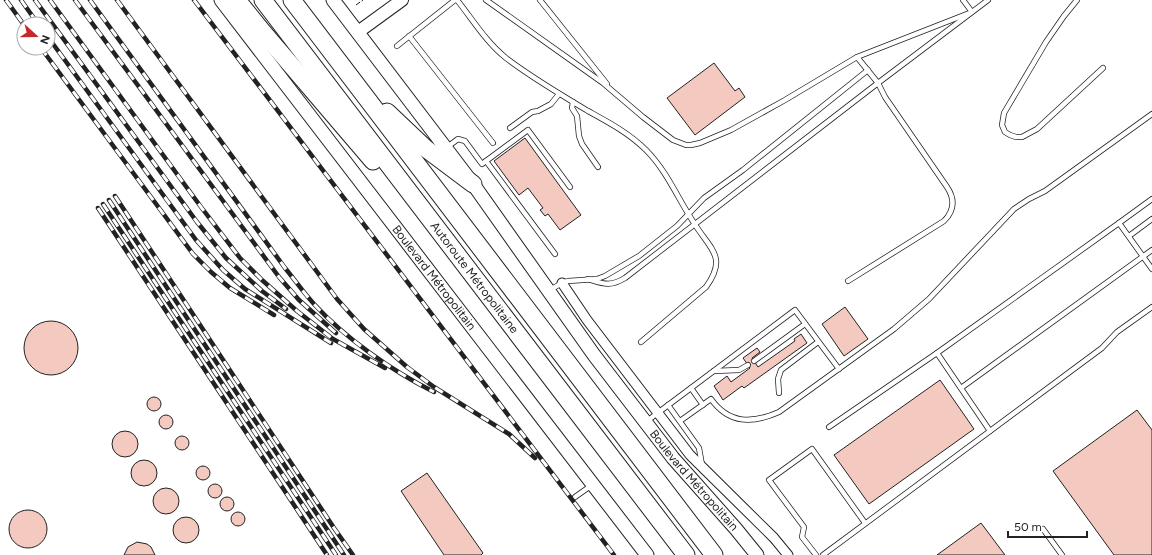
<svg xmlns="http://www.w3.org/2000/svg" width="1152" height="555" font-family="Figtree,sans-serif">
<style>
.building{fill:#f3c9c0;stroke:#222}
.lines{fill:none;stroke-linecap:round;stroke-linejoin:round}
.service-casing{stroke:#222;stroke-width:6}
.minor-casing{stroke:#222;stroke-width:11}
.tertiary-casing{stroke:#222;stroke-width:14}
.secondary-casing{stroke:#222;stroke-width:15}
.motorway-casing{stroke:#222;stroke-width:19}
.service{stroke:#fff;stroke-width:4.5}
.minor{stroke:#fff;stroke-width:9}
.tertiary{stroke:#fff;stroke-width:12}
.secondary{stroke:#fff;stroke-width:13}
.motorway{stroke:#fff;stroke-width:17}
.rail-casing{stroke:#222;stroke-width:4.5}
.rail{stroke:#fff;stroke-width:3;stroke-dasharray:9;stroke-linecap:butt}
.fence{stroke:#222;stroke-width:1;stroke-dasharray:5 2;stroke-linecap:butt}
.labels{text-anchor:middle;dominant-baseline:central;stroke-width:3;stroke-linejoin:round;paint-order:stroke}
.street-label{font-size:12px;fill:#222;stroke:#fff}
</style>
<rect width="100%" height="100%" fill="#fff"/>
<g class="building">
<path d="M 714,63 L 735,91 L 739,88 L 745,97 L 695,135 L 667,98 Z"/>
<path d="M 525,138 L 581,215 L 560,230 L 548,214 L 545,216 L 540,210 L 543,208 L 528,188 L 519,195 L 494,161 Z"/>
<path d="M 845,307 L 868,339 L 844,356 L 822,324 Z"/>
<circle cx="51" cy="348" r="27"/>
<path d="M 801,334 L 807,343 L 744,388 L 742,386 L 723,400 L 714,386 L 727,376 L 731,382 L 750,368 L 743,358 L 757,348 L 760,352 L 752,358 L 758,367 L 795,341 L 794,339 Z"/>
<path d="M 940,380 L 974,429 L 869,504 L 834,455 Z"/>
<circle cx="154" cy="404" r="7"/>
<path d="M 1137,410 L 1152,430 L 1152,555 L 1114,555 L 1053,471 Z"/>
<circle cx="166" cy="422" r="7"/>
<circle cx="125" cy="444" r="13"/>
<circle cx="182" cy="443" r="7"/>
<circle cx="144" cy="473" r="13"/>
<circle cx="203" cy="473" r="7"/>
<path d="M 427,473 L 483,553 L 481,555 L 444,555 L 401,491 Z"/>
<circle cx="215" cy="491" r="7"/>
<circle cx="166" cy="501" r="13"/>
<circle cx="227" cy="504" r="7"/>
<circle cx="28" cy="529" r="19"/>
<circle cx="238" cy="519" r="7"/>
<circle cx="186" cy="530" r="13"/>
<path d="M 981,523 L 1005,555 L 937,555 Z"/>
<path d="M 137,542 L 147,544 L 151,547 L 155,555 L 124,555 L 128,547 Z"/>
</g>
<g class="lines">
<g class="service-casing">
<g id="service">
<path d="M 457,0 C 473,20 486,42 506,58 C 532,78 560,94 588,111 C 608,122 629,133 646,150 C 667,171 678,199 694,223 C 710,249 728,257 706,287 L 641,342"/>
<path d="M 486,0 L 603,83 L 643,117 L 673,140 L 686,145 L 691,145 L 700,143 L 731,130 L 785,100 L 857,57 L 878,83 L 625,278 C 610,287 604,284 588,279"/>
<path d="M 540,0 L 607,84"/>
<path d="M 1077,0 L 1064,16 L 1046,42 L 1004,113 L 1002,125 L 1005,132 L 1010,135 L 1016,137 L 1022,137 L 1037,129 L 1103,68"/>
<path d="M 409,36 L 493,143"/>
<path d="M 397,46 L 455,0"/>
<path d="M 857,57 L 972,12 L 963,0"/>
<path d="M 573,102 L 572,108 L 577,116 L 579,136 L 582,144 L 598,167"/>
<path d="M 510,128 L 532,112 L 538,111 L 551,104 L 559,94"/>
<path d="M 446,148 L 458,139 L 465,141 L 482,164 L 528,130 L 570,187"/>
<path d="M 486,161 L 555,254"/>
<path d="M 1119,223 L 1152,199"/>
<path d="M 1129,236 L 1152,219"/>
<path d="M 848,281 L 944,221 C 955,210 955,199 947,187 L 885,97 L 878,83 L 988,0"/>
<path d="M 550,290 L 562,283 L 568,281 L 597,279 L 605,276 L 639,256 L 677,226 L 704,198 L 743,170 L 868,70"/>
<path d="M 937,353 L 1119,223 L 1152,269"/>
<path d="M 754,361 L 805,324"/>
<path d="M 714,371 L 739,370 L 748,365"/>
<path d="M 691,388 L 703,405"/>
<path d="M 961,388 L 1152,250"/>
<path d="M 779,393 L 778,379 L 781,370 L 818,342"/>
<path d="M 668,405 L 699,448 L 702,465"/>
<path d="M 647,421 L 795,310 L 839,369"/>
<path d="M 680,421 L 711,399 C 729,424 752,424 779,412 L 894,329 L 929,299 L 1014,209 L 1029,199 L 1045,191 L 1152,114"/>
<path d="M 829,427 L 937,353 L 990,431"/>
<path d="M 575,497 L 592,485"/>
<path d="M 1043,529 L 1062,555"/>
<path d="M 816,555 L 802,537 L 804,527 L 769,480 L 812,449 L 865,523"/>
<path d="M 823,555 L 1102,348 L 1117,332 L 1152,307"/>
</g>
</g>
<g class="minor-casing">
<path id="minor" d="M 562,283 L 587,320 L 690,455 L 774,538 L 788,555"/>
</g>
<g class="tertiary-casing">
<path id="tertiary" d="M 358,32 L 402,0"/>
</g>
<g class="secondary-casing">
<g id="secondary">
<path id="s1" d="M 221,0 L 647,555"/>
<path id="s2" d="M 333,0 L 473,184 L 594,355 L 673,458 L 736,529 L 757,555"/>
</g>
</g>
<g class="motorway-casing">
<g id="motorway">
<path d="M 237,0 L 262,31 L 373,161"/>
<path id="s3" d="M 263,0 L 686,555"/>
<path d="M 292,0 L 714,555"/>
<path d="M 387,112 L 425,148 L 473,184"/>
</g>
</g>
<use href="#service" class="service"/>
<use href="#minor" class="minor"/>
<use href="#tertiary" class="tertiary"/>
<use href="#secondary" class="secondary"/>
<use href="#motorway" class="motorway"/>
<g class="rail-casing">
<g id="rail">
<path d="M 6,0 L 24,25"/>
<path d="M 21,0 L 38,24"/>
<path d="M 35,0 L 197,222 L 226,258 L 262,291 L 286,309"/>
<path d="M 50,0 L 201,207 L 240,258 L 262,280 L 297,311 L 333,339 L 385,368"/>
<path d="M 75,0 L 279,277 L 299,300 L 336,333"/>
<path d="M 90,0 L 285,268 C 295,280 303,292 314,304 C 345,338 392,371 434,392"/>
<path d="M 117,0 L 337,299 L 364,329 L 407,367 L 434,387 L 509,434 L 535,458"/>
<path d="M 194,0 L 614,555"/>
<path d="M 48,37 L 196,240 L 223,270 L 245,289 L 331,343"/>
<path d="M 41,48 L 193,254 L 211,272 L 230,288 L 274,315"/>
<path d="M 115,196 L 334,528 L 353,555"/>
<path d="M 109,200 L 344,555"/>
<path d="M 103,204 L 336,555"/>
<path d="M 98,208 L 327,555"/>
</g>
</g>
<use href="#rail" class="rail"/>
<path class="fence" d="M 356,5 L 363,0"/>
</g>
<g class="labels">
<g class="street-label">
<text stroke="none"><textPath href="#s3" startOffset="349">Autoroute Métropolitaine</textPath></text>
<text stroke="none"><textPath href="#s1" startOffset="350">Boulevard Métropolitain</textPath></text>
<text stroke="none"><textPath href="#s2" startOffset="601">Boulevard Métropolitain</textPath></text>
</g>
</g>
<g transform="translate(36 36) rotate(111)"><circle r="19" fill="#ffffff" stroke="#a7a7a7"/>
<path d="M0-3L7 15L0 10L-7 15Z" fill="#c62828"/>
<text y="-6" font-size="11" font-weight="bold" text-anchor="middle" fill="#222222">N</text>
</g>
<path d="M1008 531v6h79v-6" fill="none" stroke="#222222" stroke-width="2"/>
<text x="1014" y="531" font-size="12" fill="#222222" stroke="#ffffff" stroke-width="3" paint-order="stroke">50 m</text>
</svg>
